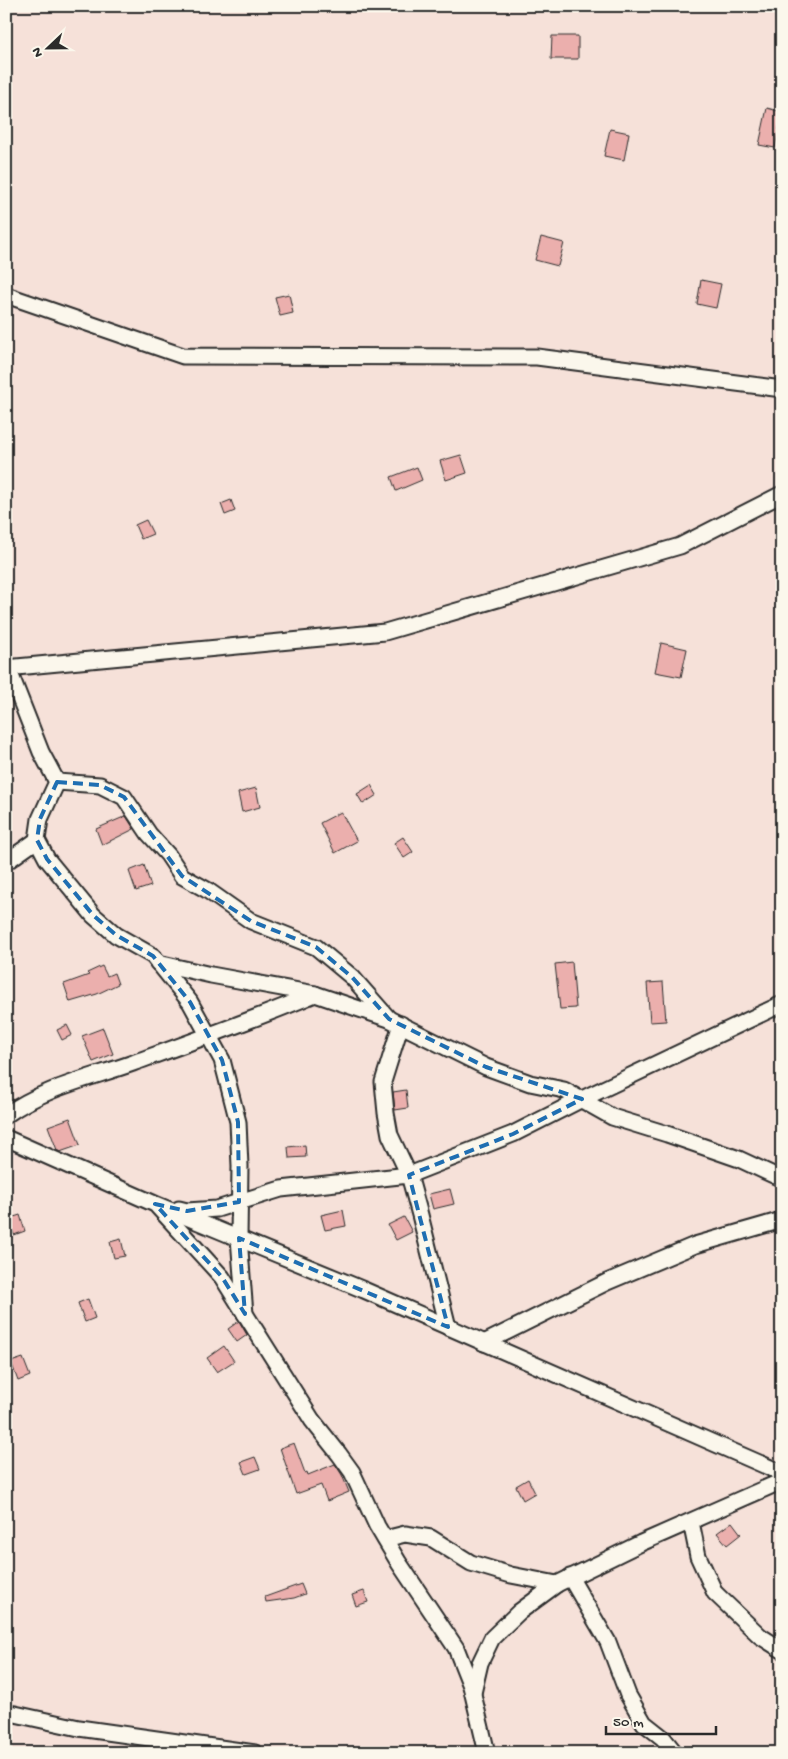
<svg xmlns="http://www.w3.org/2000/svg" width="788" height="1759" font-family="'Gochi Hand',sans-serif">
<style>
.building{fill:#ebafad;stroke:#2b2b2b}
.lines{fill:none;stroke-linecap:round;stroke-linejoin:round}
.street-casing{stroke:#2b2b2b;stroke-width:19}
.street{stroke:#fbf7ec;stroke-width:15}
.marked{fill:none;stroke:#1f6fb2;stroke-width:4;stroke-dasharray:10 6;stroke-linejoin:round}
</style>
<rect width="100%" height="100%" fill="#f6e1d9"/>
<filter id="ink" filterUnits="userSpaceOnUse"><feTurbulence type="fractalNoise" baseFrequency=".02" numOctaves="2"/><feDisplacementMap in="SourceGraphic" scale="10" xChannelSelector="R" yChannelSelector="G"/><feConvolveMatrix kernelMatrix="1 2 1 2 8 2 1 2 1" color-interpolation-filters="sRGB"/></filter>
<g filter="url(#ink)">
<g class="building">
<path d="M 552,36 L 578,36 L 578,59 L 551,59 Z"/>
<path d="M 767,108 L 782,112 L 775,148 L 759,145 Z"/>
<path d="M 610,129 L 629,133 L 624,160 L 604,156 Z"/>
<path d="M 541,237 L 564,243 L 558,266 L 535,260 Z"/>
<path d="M 701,280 L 721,284 L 716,308 L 697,304 Z"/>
<path d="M 289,294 L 293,313 L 280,316 L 275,297 Z"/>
<path d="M 461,455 L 467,473 L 446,480 L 440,461 Z"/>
<path d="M 417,467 L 422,480 L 396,491 L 391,477 Z"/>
<path d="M 231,500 L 235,511 L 225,515 L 221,504 Z"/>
<path d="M 146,520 L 153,534 L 141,539 L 135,525 Z"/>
<path d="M 661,643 L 687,649 L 681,677 L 655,672 Z"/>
<path d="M 371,785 L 377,795 L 363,804 L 357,794 Z"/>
<path d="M 256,788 L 260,807 L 242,812 L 238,793 Z"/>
<path d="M 341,812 L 357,841 L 335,853 L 320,823 Z"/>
<path d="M 126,816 L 134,829 L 102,845 L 96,829 Z"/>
<path d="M 403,837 L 413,852 L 404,858 L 394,843 Z"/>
<path d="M 144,865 L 151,886 L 136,891 L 129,871 Z"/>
<path d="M 572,962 L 576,1008 L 560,1009 L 555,964 Z"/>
<path d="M 102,966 L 107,976 L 114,973 L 118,984 L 97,994 L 70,1002 L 64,984 L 89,975 L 87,973 Z"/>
<path d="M 663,982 L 666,1021 L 650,1022 L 647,983 Z"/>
<path d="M 67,1025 L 72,1035 L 62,1040 L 57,1030 Z"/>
<path d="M 103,1028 L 113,1054 L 93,1062 L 82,1036 Z"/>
<path d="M 406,1090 L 408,1108 L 395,1110 L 393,1092 Z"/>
<path d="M 70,1118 L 80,1145 L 60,1152 L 57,1150 L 48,1126 Z"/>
<path d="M 305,1145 L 306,1157 L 289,1158 L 288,1147 Z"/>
<path d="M 450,1189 L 454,1204 L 433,1209 L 429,1194 Z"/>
<path d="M 343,1210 L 346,1226 L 325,1230 L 321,1215 Z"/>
<path d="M 20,1215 L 25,1231 L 14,1235 L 8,1219 Z"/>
<path d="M 404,1217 L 412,1232 L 396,1240 L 388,1225 Z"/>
<path d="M 121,1239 L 125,1256 L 114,1258 L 110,1242 Z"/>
<path d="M 88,1299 L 95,1318 L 85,1322 L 78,1303 Z"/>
<path d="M 239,1321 L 247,1335 L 237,1342 L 228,1329 Z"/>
<path d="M 224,1346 L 234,1361 L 217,1372 L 207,1358 Z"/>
<path d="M 23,1358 L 30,1376 L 18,1381 L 11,1362 Z"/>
<path d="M 294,1443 L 305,1473 L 307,1472 L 308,1475 L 335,1464 L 342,1475 L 349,1492 L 327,1501 L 321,1485 L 296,1494 L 280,1448 Z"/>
<path d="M 255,1457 L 260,1469 L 246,1474 L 241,1462 Z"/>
<path d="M 528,1479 L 535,1493 L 523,1500 L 516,1486 Z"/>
<path d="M 732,1522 L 741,1534 L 727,1545 L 717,1533 Z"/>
<path d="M 301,1584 L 305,1594 L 294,1598 L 266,1602 L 265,1597 Z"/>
<path d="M 364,1591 L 368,1602 L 356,1606 L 352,1595 Z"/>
</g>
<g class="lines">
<g class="street-casing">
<g id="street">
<path d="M 6,295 L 183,356 L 537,357 L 782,389"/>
<path d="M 6,668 L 385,632 L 680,546 L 782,494"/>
<path d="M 8,668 L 41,752 L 57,782 L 40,819 L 37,840 L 47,859 L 93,915 L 116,935 L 153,956 L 190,1002 L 222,1060 L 238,1122 L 240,1166 L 239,1238 L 245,1314"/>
<path d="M 57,782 L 100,785 L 124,797 L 149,834 L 168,855 L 182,876 L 207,890 L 251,921 L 316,947 L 352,977 L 388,1018"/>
<path d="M 6,862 L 37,840"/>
<path d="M 158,963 L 211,975 L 315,994"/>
<path d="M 401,1024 L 383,1082 L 386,1113 L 390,1135 L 409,1175 L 420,1215 L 448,1327"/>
<path d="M 6,1115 C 43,1088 91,1078 133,1063 C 194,1041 256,1019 315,994 L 389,1019 L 486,1067 L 530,1083 L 564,1090 L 612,1117 L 667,1134 L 739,1159 L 782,1179"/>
<path d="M 6,1138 L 155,1204 L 364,1290 L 782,1473"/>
<path d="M 158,1207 L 222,1277 L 312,1420 L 339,1454 L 352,1472 L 377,1526 L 399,1563 L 456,1648 L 471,1686 L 487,1753"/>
<path d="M 179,1209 L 187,1211 L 217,1209 L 281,1189 L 409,1175 L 513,1134 L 582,1099 L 782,1004"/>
<path d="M 484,1343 L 607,1282 L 695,1245 L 782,1220"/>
<path d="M 691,1522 L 698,1556 L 715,1593 L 760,1636 L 782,1650"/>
<path d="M 385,1539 L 405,1534 L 431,1538 L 471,1563 L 511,1575 L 557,1584"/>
<path d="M 570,1577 L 608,1642 L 628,1695 L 644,1723 L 663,1738 L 675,1753"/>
<path d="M 473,1693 L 480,1663 L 492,1638 L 519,1612 L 557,1584 L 641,1543 L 782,1481"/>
<path d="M 6,1713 L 15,1714 L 79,1728 L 255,1753"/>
</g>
</g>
<use href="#street" class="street"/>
</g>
</g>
<path class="marked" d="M 57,782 L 100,785 L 124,797 L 182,876 L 251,921 L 316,947 L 352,977 L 389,1019 L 486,1067 L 582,1099 L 513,1134 L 409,1175 L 448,1327 L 239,1238 L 245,1314 L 222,1277 L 155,1204 L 187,1211 L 239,1202 L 238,1122 L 222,1060 L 190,1002 L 153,956 L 116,935 L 93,915 L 47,859 L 37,840 L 40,819 Z"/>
<rect width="788" height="1759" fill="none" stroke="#fbf7ec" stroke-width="25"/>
<rect x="12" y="12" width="763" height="1734" fill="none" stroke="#2b2b2b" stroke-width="2" filter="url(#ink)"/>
<g transform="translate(48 48) rotate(248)" stroke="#fbf7ec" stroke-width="4" paint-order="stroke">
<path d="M0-4L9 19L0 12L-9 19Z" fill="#2b2b2b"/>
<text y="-8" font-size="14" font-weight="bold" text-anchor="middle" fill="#2b2b2b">N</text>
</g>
<path d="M606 1726v8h110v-8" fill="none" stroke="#2b2b2b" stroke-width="2.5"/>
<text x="613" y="1726" font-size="15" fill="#2b2b2b" stroke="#fbf7ec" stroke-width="4" paint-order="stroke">50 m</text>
</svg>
